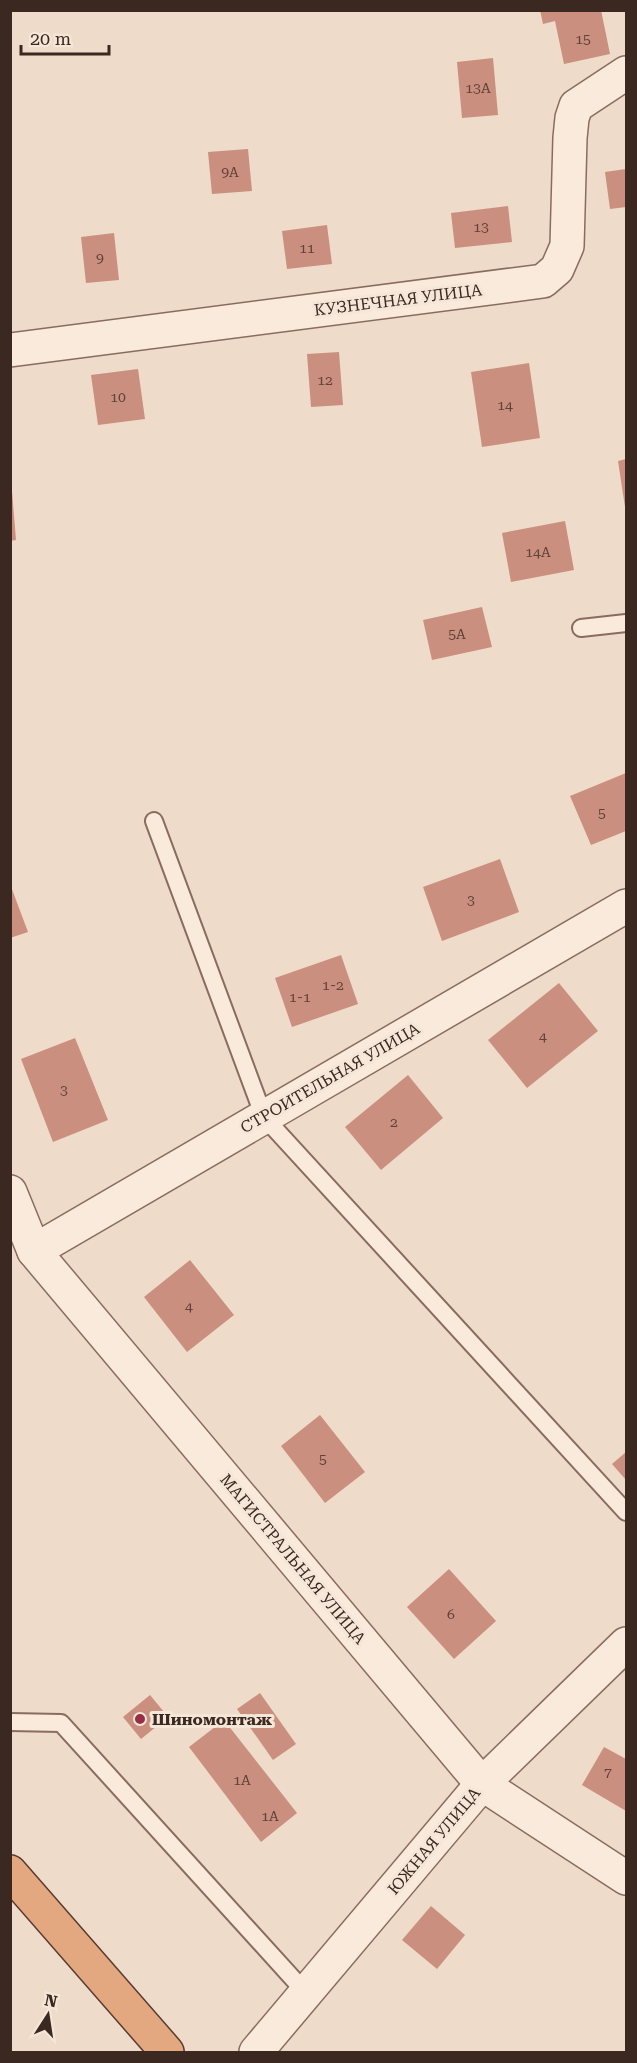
<svg xmlns="http://www.w3.org/2000/svg" width="637" height="2063" font-family="'Roboto Serif',serif">
<style>
.building{fill:#cb8f7f}
.lines{fill:none;stroke-linecap:round;stroke-linejoin:round}
.service-casing{stroke:#8a6c5e;stroke-width:20}
.minor-casing{stroke:#8a6c5e;stroke-width:36}
.trunk-casing{stroke:#583b31;stroke-width:36}
.service{stroke:#f9eadc;stroke-width:16}
.minor{stroke:#f9eadc;stroke-width:33}
.trunk{stroke:#e4a880;stroke-width:33}
.poi-dot{fill:#982e46;stroke:#f5e7d8;stroke-width:2}
.labels{text-anchor:middle;dominant-baseline:central;stroke-width:6;stroke-linejoin:round;paint-order:stroke}
.number-label{font-size:14px;fill:#5f4238}
.street-label{font-size:16px;fill:#3b2821;stroke:#f5e7d8}
.poi-label{font-size:16px;font-weight:bold;fill:#3b2821;stroke:#f5e7d8;text-anchor:start}
</style>
<rect width="100%" height="100%" fill="#eedbc9"/>
<g class="building">
<path d="M 540,10 L 601,10 L 610,54 L 564,64 L 555,21 L 543,24 Z"/>
<path d="M 493,58 L 498,115 L 462,118 L 457,62 Z"/>
<path d="M 248,149 L 252,191 L 212,194 L 208,152 Z"/>
<path d="M 626,169 L 626,207 L 610,209 L 605,172 Z"/>
<path d="M 508,206 L 512,242 L 455,248 L 451,213 Z"/>
<path d="M 327,225 L 332,264 L 287,269 L 282,231 Z"/>
<path d="M 114,233 L 119,280 L 86,283 L 81,237 Z"/>
<path d="M 339,352 L 343,405 L 311,407 L 307,354 Z"/>
<path d="M 529,363 L 540,438 L 482,447 L 471,372 Z"/>
<path d="M 138,369 L 145,419 L 98,425 L 91,375 Z"/>
<path d="M 626,459 L 626,507 L 625,507 L 618,461 Z"/>
<path d="M 10,491 L 12,491 L 16,540 L 10,541 Z"/>
<path d="M 565,521 L 574,570 L 511,582 L 502,533 Z"/>
<path d="M 482,607 L 492,647 L 432,660 L 423,620 Z"/>
<path d="M 626,773 L 626,831 L 591,845 L 570,796 Z"/>
<path d="M 500,859 L 519,912 L 442,941 L 423,887 Z"/>
<path d="M 10,884 L 28,932 L 10,938 Z"/>
<path d="M 341,955 L 358,1004 L 292,1027 L 275,978 Z"/>
<path d="M 559,983 L 598,1031 L 527,1088 L 488,1040 Z"/>
<path d="M 75,1038 L 108,1120 L 53,1142 L 21,1059 Z"/>
<path d="M 408,1075 L 443,1118 L 381,1170 L 345,1127 Z"/>
<path d="M 190,1260 L 234,1315 L 187,1352 L 144,1297 Z"/>
<path d="M 320,1415 L 365,1472 L 325,1503 L 281,1446 Z"/>
<path d="M 626,1452 L 626,1480 L 612,1464 Z"/>
<path d="M 449,1569 L 496,1621 L 454,1659 L 407,1607 Z"/>
<path d="M 260,1693 L 296,1744 L 273,1760 L 237,1709 Z"/>
<path d="M 150,1695 L 164,1712 L 153,1722 L 157,1726 L 141,1739 L 123,1717 Z"/>
<path d="M 224,1720 L 297,1813 L 261,1842 L 189,1747 Z"/>
<path d="M 604,1747 L 626,1759 L 626,1811 L 582,1785 Z"/>
<path d="M 431,1906 L 465,1935 L 437,1969 L 402,1940 Z"/>
</g>
<g class="lines">
<g class="service-casing">
<g id="service">
<path d="M 581,628 L 626,623"/>
<path d="M 154,821 L 264,1117 L 626,1512"/>
<path d="M 10,1722 L 61,1723 L 306,1993"/>
</g>
</g>
<g class="minor-casing">
<g id="minor">
<path d="M 10,350 L 543,281 L 557,269 L 567,246 L 570,138 L 572,118 L 576,106 L 626,73"/>
<path d="M 10,1192 L 34,1251 L 482,1784 L 626,1878"/>
<path d="M 34,1251 L 626,906"/>
<path d="M 256,2052 L 482,1784 L 626,1644"/>
</g>
</g>
<g class="trunk-casing">
<path id="trunk" d="M 10,1872 L 167,2052"/>
</g>
<use href="#service" class="service"/>
<use href="#minor" class="minor"/>
<use href="#trunk" class="trunk"/>
</g>
<circle class="poi-dot" cx="140" cy="1719" r="6"/>
<g class="labels">
<g class="number-label">
<text x="583" y="39">15</text>
<text x="478" y="88">13А</text>
<text x="230" y="172">9А</text>
<text x="481" y="227">13</text>
<text x="307" y="248">11</text>
<text x="100" y="258">9</text>
<text x="325" y="380">12</text>
<text x="118" y="397">10</text>
<text x="505" y="405">14</text>
<text x="538" y="552">14А</text>
<text x="457" y="634">5А</text>
<text x="602" y="813">5</text>
<text x="471" y="900">3</text>
<text x="333" y="985">1-2</text>
<text x="300" y="997">1-1</text>
<text x="543" y="1036">4</text>
<text x="64" y="1090">3</text>
<text x="394" y="1122">2</text>
<text x="189" y="1306">4</text>
<text x="323" y="1459">5</text>
<text x="451" y="1614">6</text>
<text x="608" y="1772">7</text>
<text x="242" y="1780">1А</text>
<text x="270" y="1816">1А</text>
</g>
<g class="street-label">
<text transform="translate(398 300) rotate(-7)">КУЗНЕЧНАЯ УЛИЦА</text>
<text transform="translate(330 1078) rotate(-30)">СТРОИТЕЛЬНАЯ УЛИЦА</text>
<text transform="translate(293 1559) rotate(50)">МАГИСТРАЛЬНАЯ УЛИЦА</text>
<text transform="translate(434 1841) rotate(-50)">ЮЖНАЯ УЛИЦА</text>
</g>
<g class="poi-label">
<text x="152" y="1719">Шиномонтаж</text>
</g>
</g>
<rect width="637" height="2063" fill="none" stroke="#3b2821" stroke-width="24"/>
<g transform="translate(48 2015) rotate(12)" stroke="#f5e7d8" stroke-width="4.5" paint-order="stroke">
<path d="M0-4.5L10 22L0 15L-10 22Z" fill="#3b2821"/>
<text y="-9" font-size="16" font-weight="bold" text-anchor="middle" fill="#3b2821">N</text>
</g>
<path d="M21 45v9h88v-9" fill="none" stroke="#3b2821" stroke-width="3"/>
<text x="30" y="45" font-size="18" fill="#3b2821" stroke="#f5e7d8" stroke-width="4.5" paint-order="stroke">20 m</text>
</svg>
